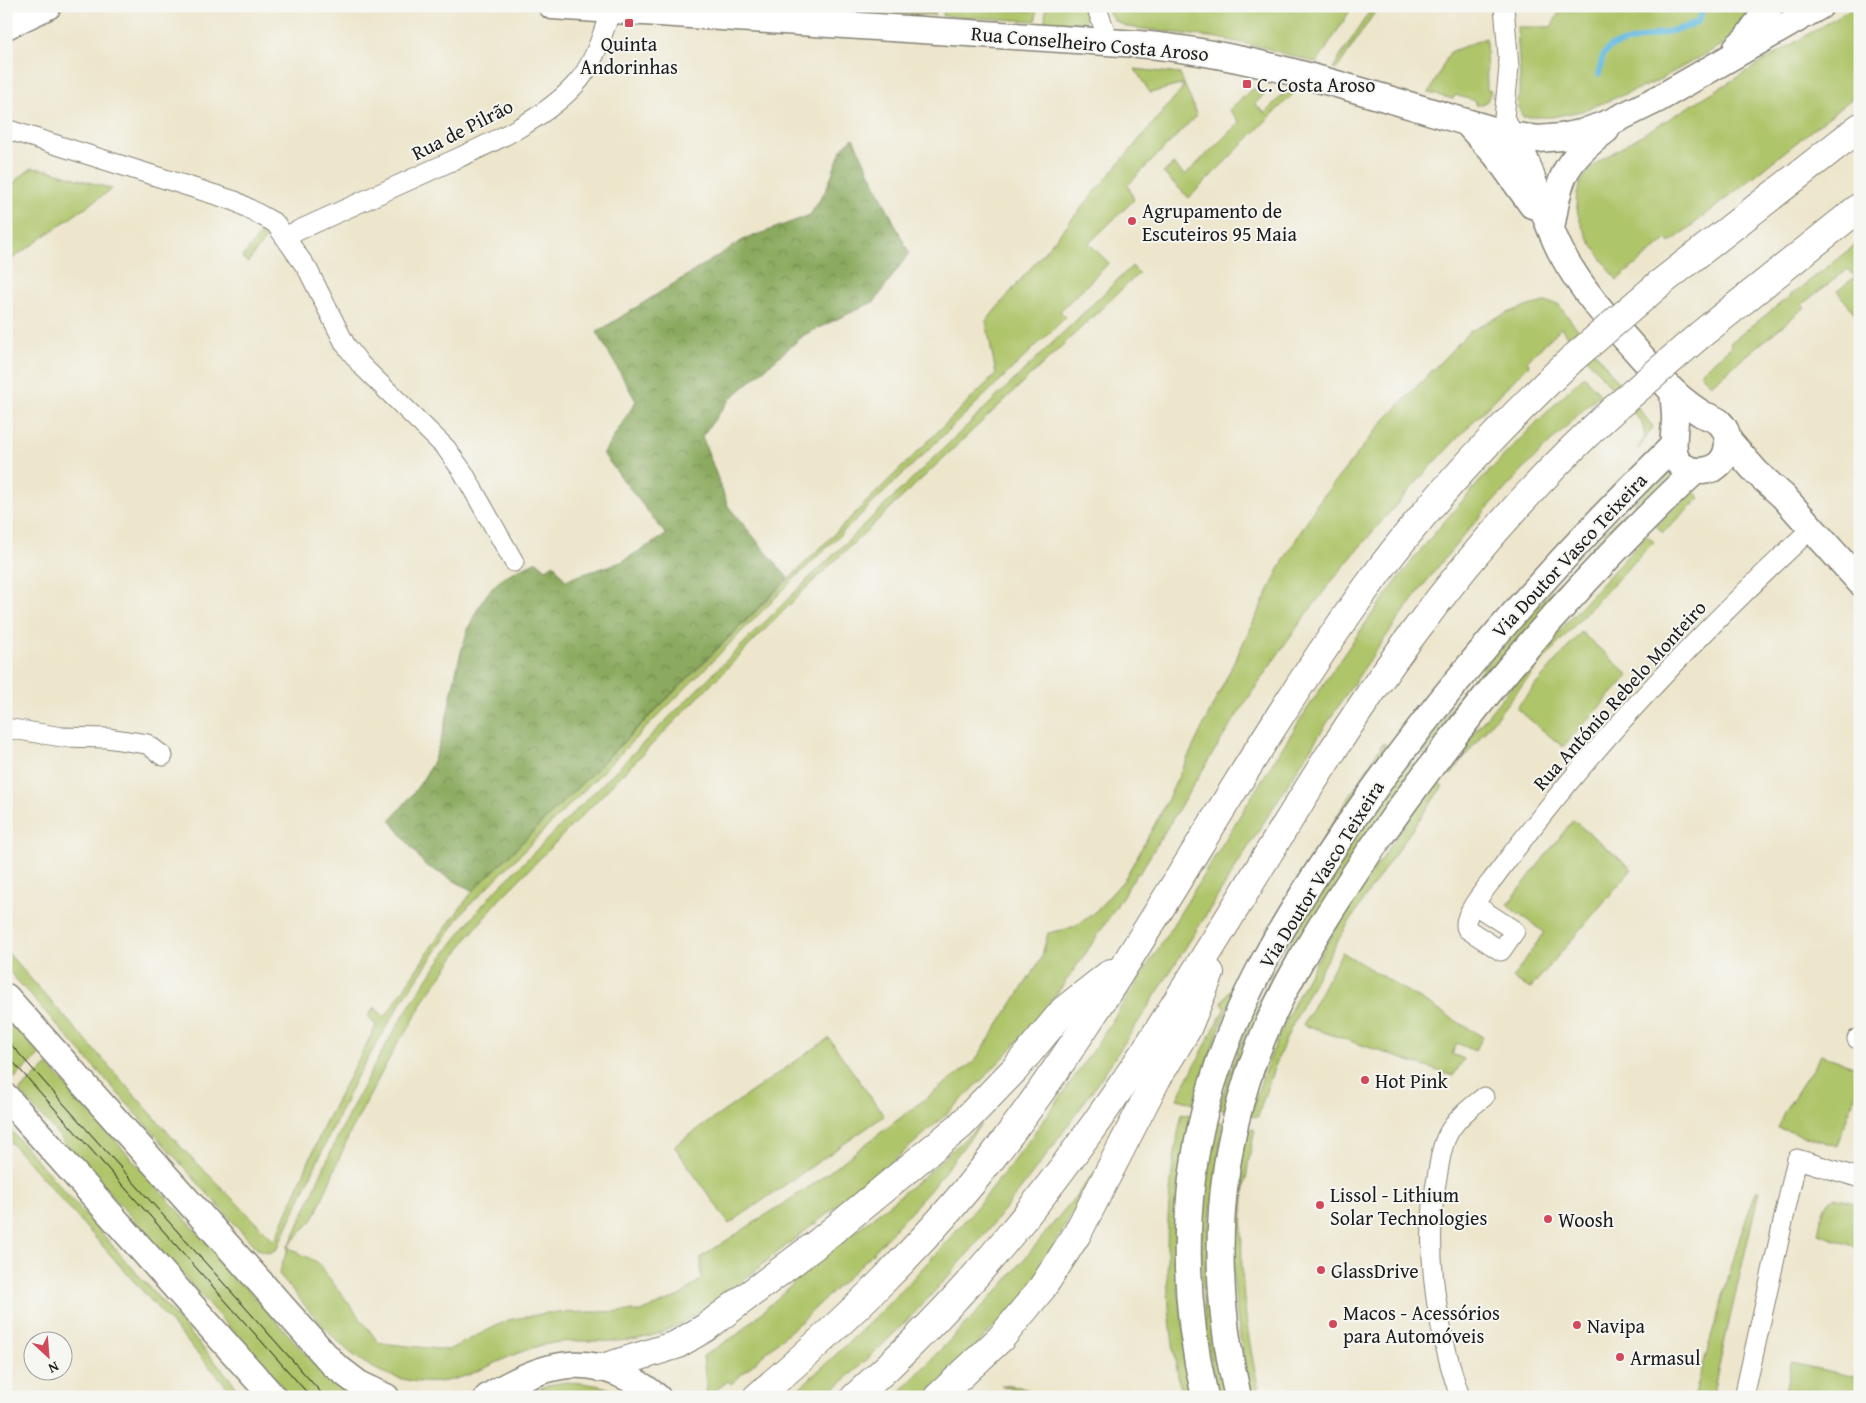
<svg xmlns="http://www.w3.org/2000/svg" width="1866" height="1403" font-family="'Gentium Book Plus',serif">
<style>
.green{fill:#afc56a;stroke:#667043}
.forest{fill:url(#forest-crowns);stroke:#54633d}
.lines{fill:none;stroke-linecap:round;stroke-linejoin:round}
.stream{stroke:#64bae1;stroke-width:6}
.street-casing{stroke:#848174;stroke-width:21}
.secondary-casing{stroke:#848174;stroke-width:29}
.highway-casing{stroke:#848174;stroke-width:30}
.street{stroke:#fff;stroke-width:19}
.secondary{stroke:#fff;stroke-width:26}
.highway{stroke:#fff;stroke-width:28}
.tram{stroke:#1c1c1c;stroke-width:1}
.highway-bridge-casing{stroke:#848174;stroke-width:30;stroke-linecap:butt}
.highway-bridge{stroke:#fff;stroke-width:28}
.poi-dot{fill:#d1495b;stroke:#f6f6f2;stroke-width:2}
.labels{text-anchor:middle;dominant-baseline:central;stroke-width:4;stroke-linejoin:round;paint-order:stroke}
.poi-label{font-size:20px;fill:#1c1c1c;stroke:#f6f6f2;text-anchor:start}
.street-label{font-size:20px;fill:#1c1c1c;stroke:#f6f6f2}
</style>
<defs>
<pattern id="forest-crowns" width="20" height="18" patternUnits="userSpaceOnUse" patternTransform="scale(1.25)"><rect width="20" height="18" fill="#8baa5e"/><path d="M2 6a3 3 0 1 1 6 0M12 15a3 3 0 1 1 6 0" fill="none" stroke="#718a4d"/></pattern>
</defs>
<rect width="100%" height="100%" fill="#f6f6f2"/>
<filter id="ink" filterUnits="userSpaceOnUse"><feTurbulence type="fractalNoise" baseFrequency=".02" numOctaves="2"/><feDisplacementMap in="SourceGraphic" scale="10" xChannelSelector="R" yChannelSelector="G"/><feConvolveMatrix kernelMatrix="1 2 1 2 8 2 1 2 1" color-interpolation-filters="sRGB"/></filter>
<filter id="wash" filterUnits="userSpaceOnUse"><feTurbulence type="fractalNoise" baseFrequency=".0096" numOctaves="4" result="noise"/><feDisplacementMap in="SourceGraphic" scale="20" xChannelSelector="R" yChannelSelector="G"/><feGaussianBlur stdDeviation="1.12" result="paint"/><feColorMatrix in="noise" values="0 0 0 0 0 0 0 0 0 0 0 0 0 0 0 0 0 1.4 0 .05"/><feComposite in="paint" operator="in"/></filter>
<g filter="url(#wash)">
<rect width="100%" height="100%" fill="#ede6cc"/>
<g class="green">
<path d="M 829,6 L 936,6 L 935,15 L 829,9 Z"/>
<path d="M 944,6 L 1033,11 L 1034,6 L 1037,6 L 1036,21 L 943,16 Z"/>
<path d="M 1046,6 L 1088,6 L 1089,12 L 1085,21 L 1081,23 L 1045,22 Z"/>
<path d="M 1104,6 L 1353,6 L 1317,63 L 1262,47 L 1218,38 L 1128,27 L 1114,20 Z"/>
<path d="M 1373,6 L 1379,6 L 1337,69 L 1333,68 Z"/>
<path d="M 1563,6 L 1750,6 L 1758,10 L 1733,39 L 1651,84 L 1582,111 L 1552,117 L 1523,117 L 1518,107 L 1520,77 L 1517,27 L 1551,27 Z"/>
<path d="M 1855,6 L 1860,6 L 1860,92 L 1670,243 L 1667,239 L 1617,280 C 1588,240 1549,195 1604,158 Z"/>
<path d="M 1486,38 L 1487,90 L 1491,91 L 1487,101 L 1480,105 L 1475,105 L 1476,101 L 1455,95 L 1453,99 L 1429,93 L 1450,52 Z"/>
<path d="M 1135,69 L 1180,74 L 1197,115 L 1128,185 L 1134,200 L 1089,243 L 1109,263 L 1060,311 L 1066,317 L 791,582 L 462,913 L 400,1004 L 355,1080 L 277,1249 L 269,1253 L 257,1249 L 6,968 L 6,951 L 182,1148 L 275,1241 L 326,1121 L 376,1026 L 368,1016 L 374,1007 L 385,1017 L 436,940 L 473,891 L 996,374 L 986,321 L 1181,90 L 1184,84 L 1150,93 Z"/>
<path d="M 1252,89 L 1266,92 L 1255,104 L 1265,113 L 1288,89 L 1296,91 L 1189,198 L 1163,173 L 1173,164 L 1185,175 L 1240,122 L 1229,110 Z"/>
<path d="M 32,168 L 48,170 L 112,189 L 6,263 L 6,207 L 10,205 L 6,195 L 17,179 Z"/>
<path d="M 260,234 L 266,238 L 248,262 L 242,258 Z"/>
<path d="M 1860,241 L 1860,320 L 1837,291 L 1855,277 L 1848,269 L 1802,304 L 1805,307 L 1711,385 L 1700,373 L 1732,346 L 1730,343 Z"/>
<path d="M 1132,266 L 1139,273 L 803,591 L 499,900 L 469,936 L 426,997 L 408,1030 L 399,1040 L 350,1133 L 314,1218 L 287,1247 L 317,1262 L 379,1343 L 448,1350 L 508,1320 L 547,1313 L 643,1311 L 680,1296 L 701,1279 L 701,1257 L 812,1185 L 975,1061 L 1041,959 L 1048,933 L 1067,929 L 1082,922 L 1097,910 L 1124,880 L 1161,813 L 1281,565 L 1317,504 L 1383,422 L 1469,332 L 1491,320 L 1518,309 L 1544,302 L 1558,304 L 1653,427 L 1638,449 L 1645,437 L 1642,423 L 1561,328 L 1527,361 L 1529,365 C 1463,431 1399,498 1340,571 C 1264,665 1202,771 1139,874 L 1137,873 C 1103,928 1068,983 1026,1032 C 956,1114 871,1180 787,1245 C 751,1273 706,1314 665,1331 C 621,1350 582,1334 539,1346 C 485,1361 456,1397 392,1376 C 343,1360 311,1311 279,1274 C 287,1247 300,1223 311,1197 C 357,1088 415,983 493,893 L 798,589 Z"/>
<path d="M 1584,376 L 1600,394 C 1538,453 1478,514 1426,582 C 1220,854 1091,1171 825,1397 L 789,1397 C 883,1315 968,1225 1041,1124 C 1170,948 1267,751 1399,578 C 1454,505 1518,439 1584,376 Z"/>
<path d="M 1668,469 L 1673,473 L 1672,476 L 1639,508 L 1633,503 Z"/>
<path d="M 1693,490 L 1700,498 L 1663,533 L 1656,526 Z"/>
<path d="M 1624,512 L 1629,517 C 1558,594 1488,671 1424,754 L 1418,750 L 1499,648 Z"/>
<path d="M 1647,535 L 1654,542 C 1581,615 1513,692 1451,775 L 1444,770 C 1508,688 1575,611 1647,535 Z"/>
<path d="M 1581,632 L 1629,675 L 1563,747 L 1516,708 Z"/>
<path d="M 1383,743 L 1389,747 L 1321,842 Z"/>
<path d="M 1410,761 L 1416,766 L 1226,1110 L 1219,1108 C 1254,979 1332,868 1410,761 Z"/>
<path d="M 1436,781 L 1443,786 C 1369,890 1293,993 1258,1117 L 1250,1116 C 1286,990 1361,886 1436,781 Z"/>
<path d="M 1573,820 L 1632,869 L 1530,989 L 1513,978 L 1544,932 L 1509,907 L 1508,904 Z"/>
<path d="M 1272,922 C 1238,981 1213,1037 1194,1103 L 1177,1099 L 1225,1008 L 1222,1002 Z"/>
<path d="M 1342,952 L 1483,1037 L 1475,1051 L 1457,1043 L 1452,1054 L 1464,1059 L 1453,1076 L 1303,1025 Z"/>
<path d="M 6,1018 L 40,1055 L 10,1082 L 6,1077 Z"/>
<path d="M 829,1038 L 884,1116 L 729,1224 L 674,1146 Z"/>
<path d="M 1821,1055 L 1860,1068 L 1860,1082 L 1837,1146 L 1778,1128 L 1783,1114 Z"/>
<path d="M 48,1065 L 311,1360 L 337,1385 L 355,1397 L 291,1397 L 19,1091 Z"/>
<path d="M 1182,1113 L 1190,1115 L 1177,1194 L 1175,1262 L 1192,1397 L 1182,1397 C 1162,1302 1162,1208 1182,1113 Z"/>
<path d="M 1216,1121 L 1223,1123 L 1208,1237 L 1208,1277 L 1226,1397 L 1218,1397 C 1197,1306 1195,1212 1216,1121 Z"/>
<path d="M 981,1124 L 931,1189 L 871,1255 L 808,1315 L 731,1384 L 728,1381 L 707,1397 L 703,1356 L 738,1334 L 815,1264 L 924,1176 Z"/>
<path d="M 6,1125 L 233,1382 L 237,1397 L 227,1397 L 231,1391 L 6,1137 Z"/>
<path d="M 1247,1128 L 1255,1130 C 1234,1219 1239,1309 1261,1397 L 1252,1397 C 1239,1343 1231,1286 1233,1230 C 1234,1196 1241,1162 1247,1128 Z"/>
<path d="M 1101,1165 L 1025,1296 L 925,1397 L 895,1397 L 1003,1285 Z"/>
<path d="M 1756,1191 L 1759,1191 L 1712,1397 L 1694,1397 L 1740,1237 Z"/>
<path d="M 1835,1197 L 1860,1204 L 1860,1248 L 1818,1234 C 1821,1221 1822,1203 1835,1197 Z"/>
<path d="M 1791,1363 L 1860,1378 L 1860,1397 L 1784,1397 Z"/>
<path d="M 566,1382 C 586,1383 609,1385 626,1397 L 519,1397 L 548,1385 Z"/>
<path d="M 1001,1385 L 1020,1387 L 1047,1397 L 1034,1397 Z"/>
</g>
<path class="forest" d="M 853,138 L 909,253 L 875,301 L 804,335 L 731,398 L 702,436 L 728,506 L 788,578 L 473,891 L 425,865 L 390,820 C 408,801 426,779 436,754 C 457,700 454,612 506,576 C 515,570 527,566 537,561 L 546,569 L 554,564 L 565,580 L 621,562 L 666,535 L 603,454 L 636,401 L 597,332 L 743,240 L 810,215 L 826,190 L 842,148 Z"/>
<g class="lines">
<path class="stream" d="M 1599,74 L 1603,55 L 1611,46 L 1687,27 L 1699,21 L 1703,6"/>
</g>
</g>
<g filter="url(#ink)">
<g class="lines">
<g class="street-casing">
<g id="street">
<path d="M 1096,6 L 1109,42"/>
<path d="M 1504,6 L 1509,67 L 1504,118 L 1515,136"/>
<path d="M 6,129 L 235,201 L 275,223 L 308,270 L 345,344 L 361,365 L 446,448 L 463,472 L 514,562"/>
<path d="M 286,236 C 332,215 379,194 425,173 C 475,150 537,126 575,85 C 594,65 602,35 611,10"/>
<path d="M 6,728 L 62,737 L 107,738 L 147,744 L 163,756"/>
<path d="M 1475,905 L 1515,931 L 1501,951 L 1467,929 C 1460,917 1488,886 1496,875 C 1589,749 1698,634 1812,528"/>
<path d="M 1857,1039 L 1860,1040"/>
<path d="M 1460,1397 C 1436,1325 1423,1246 1438,1172 C 1440,1159 1442,1144 1449,1132 C 1458,1117 1471,1107 1484,1097"/>
<path d="M 1744,1397 L 1797,1159 L 1860,1178"/>
</g>
</g>
<g class="secondary-casing">
<g id="secondary">
<path d="M 552,6 L 1138,44 C 1267,55 1390,102 1515,136 L 1538,139 L 1561,137 L 1581,133 L 1611,122 L 1658,99 L 1820,6"/>
<path d="M 6,26 L 48,6"/>
<path d="M 1737,47 L 1746,39 L 1770,6"/>
<path d="M 1467,123 L 1496,155 L 1532,205"/>
<path d="M 1515,136 C 1533,173 1542,215 1561,252 C 1587,301 1629,341 1664,382 C 1675,395 1688,405 1702,414 C 1708,417 1714,418 1719,422 C 1733,435 1730,458 1714,468 C 1707,471 1700,472 1692,470 C 1666,464 1675,438 1675,419 C 1675,410 1674,401 1673,393"/>
<path d="M 1551,229 C 1560,177 1562,163 1606,130"/>
<path d="M 1728,440 L 1757,473 L 1783,496 L 1860,582"/>
<path d="M 6,997 L 334,1365 L 359,1384 L 386,1397"/>
<path d="M 6,1097 L 273,1397"/>
<path d="M 488,1397 C 548,1359 598,1349 657,1397"/>
<path d="M 1205,1397 C 1183,1303 1181,1203 1205,1110 C 1231,1005 1289,912 1350,823 C 1445,686 1553,563 1672,447"/>
<path d="M 1238,1397 C 1213,1291 1214,1184 1247,1080 C 1273,997 1322,922 1370,851 C 1465,713 1573,586 1695,471"/>
</g>
</g>
<g class="highway-casing">
<g id="highway">
<path d="M 1658,285 L 1860,127"/>
<path d="M 1700,335 L 1860,207"/>
<path d="M 602,1368 L 676,1345 L 705,1328 L 814,1246 L 960,1126 L 1015,1069 L 1064,1010 L 1111,973"/>
<path d="M 757,1397 C 843,1323 925,1245 994,1155 C 1132,975 1234,771 1367,587 C 1426,505 1497,430 1571,360"/>
<path d="M 855,1397 C 967,1298 1059,1180 1141,1057 C 1233,919 1311,772 1409,639 C 1470,556 1537,479 1613,410"/>
<path d="M 938,1397 L 1001,1338 L 1042,1288 L 1077,1234 L 1156,1080 L 1187,1029 L 1210,973"/>
</g>
</g>
<use href="#street" class="street"/>
<use href="#secondary" class="secondary"/>
<use href="#highway" class="highway"/>
<g class="tram">
<path d="M 6,1039 L 325,1397"/>
<path d="M 6,1054 L 311,1397"/>
</g>
<g class="highway-bridge-casing">
<g id="highway-bridge">
<path d="M 1571,360 L 1658,285"/>
<path d="M 1613,410 L 1700,335"/>
</g>
</g>
<use href="#highway-bridge" class="highway-bridge"/>
</g>
</g>
<g class="poi-dot">
<rect x="624" y="18" width="10" height="10" rx="2.5"/>
<rect x="1242" y="79" width="10" height="10" rx="2.5"/>
<circle cx="1132" cy="221" r="5"/>
<circle cx="1365" cy="1080" r="5"/>
<circle cx="1320" cy="1205" r="5"/>
<circle cx="1548" cy="1219" r="5"/>
<circle cx="1321" cy="1270" r="5"/>
<circle cx="1333" cy="1324" r="5"/>
<circle cx="1577" cy="1325" r="5"/>
<circle cx="1620" cy="1357" r="5"/>
</g>
<g class="labels">
<g class="poi-label">
<text x="629" y="43" text-anchor="middle">Quinta<tspan x="629" dy="23">Andorinhas</tspan></text>
<text x="1257" y="84">C. Costa Aroso</text>
<text x="1142" y="210">Agrupamento de<tspan x="1142" dy="23">Escuteiros 95 Maia</tspan></text>
<text x="1375" y="1080">Hot Pink</text>
<text x="1330" y="1194">Lissol - Lithium<tspan x="1330" dy="23">Solar Technologies</tspan></text>
<text x="1558" y="1219">Woosh</text>
<text x="1331" y="1270">GlassDrive</text>
<text x="1343" y="1312">Macos - Acessórios<tspan x="1343" dy="23">para Automóveis</tspan></text>
<text x="1587" y="1325">Navipa</text>
<text x="1630" y="1357">Armasul</text>
</g>
<g class="street-label">
<text transform="translate(1090 43) rotate(5)">Rua Conselheiro Costa Aroso</text>
<text transform="translate(462 129) rotate(-27)">Rua de Pilrão</text>
<text transform="translate(1569 555) rotate(-47)">Via Doutor Vasco Teixeira</text>
<text transform="translate(1619 695) rotate(-48)">Rua António Rebelo Monteiro</text>
<text transform="translate(1321 874) rotate(-58)">Via Doutor Vasco Teixeira</text>
</g>
</g>
<rect width="1866" height="1403" fill="none" stroke="#f6f6f2" stroke-width="25"/>
<g transform="translate(48 1356) rotate(154)"><circle r="24" fill="#f6f6f2" stroke="#9f9f9c"/>
<path d="M0-4L9 19L0 12L-9 19Z" fill="#d1495b"/>
<text y="-8" font-size="14" font-weight="bold" text-anchor="middle" fill="#1c1c1c">N</text>
</g>
</svg>
